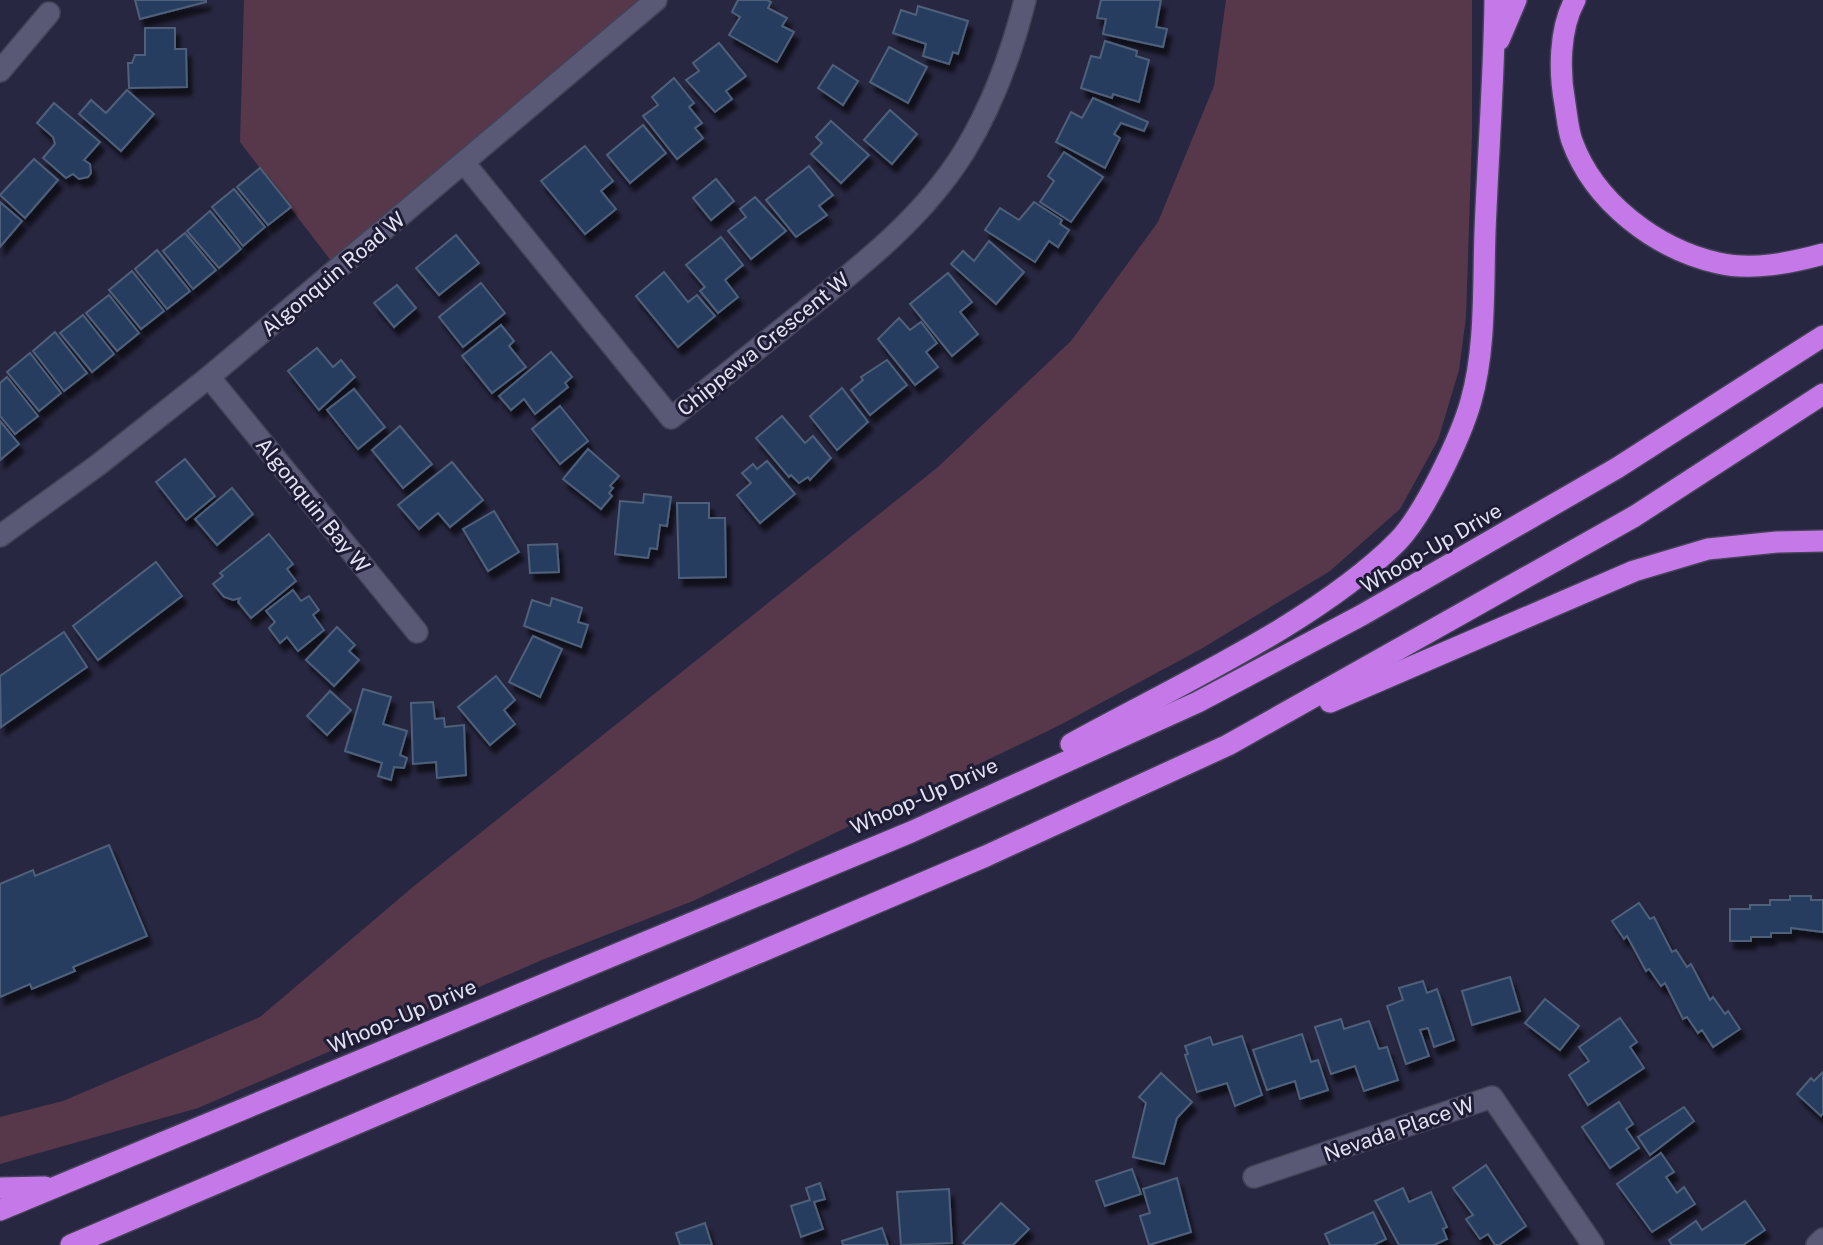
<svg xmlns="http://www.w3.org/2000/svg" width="1823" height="1245" font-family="'Public Sans',sans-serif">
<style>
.green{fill:#57384b}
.building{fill:#273e5f;stroke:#4f607a;stroke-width:2;filter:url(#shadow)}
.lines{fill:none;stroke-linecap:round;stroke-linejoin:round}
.street-casing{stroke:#434257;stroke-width:24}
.highway-casing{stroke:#434257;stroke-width:24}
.street{stroke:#595976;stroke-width:21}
.highway{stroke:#c579e8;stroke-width:21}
.labels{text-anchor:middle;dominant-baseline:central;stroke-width:6;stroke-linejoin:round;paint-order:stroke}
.street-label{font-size:21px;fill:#e2e2f3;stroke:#1f1d36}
</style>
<defs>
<filter id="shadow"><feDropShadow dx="4.5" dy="8" stdDeviation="2" flood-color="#0009"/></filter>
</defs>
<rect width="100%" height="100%" fill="#282741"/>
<g class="green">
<path d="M 244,0 L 656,0 L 338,270 L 240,142 Z"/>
<path d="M 1226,0 L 1472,0 L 1472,135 L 1466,317 L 1459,370 L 1438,440 L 1400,509 L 1330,571 L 1201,649 L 1058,726 L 693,901 L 542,960 L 198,1108 L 0,1164 L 0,1117 L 63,1101 L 260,1017 L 414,886 L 938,467 L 1071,341 L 1158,222 L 1214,86 Z"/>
</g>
<g class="building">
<path d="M 135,0 L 206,0 L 206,2 L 140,19 Z"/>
<path d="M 738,0 L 767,0 L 771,2 L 768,8 L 787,18 L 782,26 L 794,32 L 777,62 L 729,35 L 740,17 L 732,12 Z"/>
<path d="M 1101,0 L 1161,0 L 1156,27 L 1167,29 L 1163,47 L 1103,34 L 1106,19 L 1097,18 Z"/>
<path d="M 918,6 L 968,21 L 958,54 L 953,52 L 949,64 L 923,56 L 926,44 L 893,33 L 901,10 L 916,15 Z"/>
<path d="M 145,28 L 175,28 L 175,49 L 186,49 L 187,87 L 129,88 L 128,63 L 132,63 L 135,55 L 145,55 Z"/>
<path d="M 1105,41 L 1137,51 L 1136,56 L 1149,60 L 1139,102 L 1113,94 L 1112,98 L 1081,88 L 1091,56 L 1100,58 Z"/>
<path d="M 719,43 L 746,76 L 726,91 L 732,99 L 715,112 L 686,80 L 699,71 L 693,63 Z"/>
<path d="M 889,47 L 927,67 L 908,103 L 870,82 Z"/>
<path d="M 833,65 L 858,81 L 843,105 L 818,88 Z"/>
<path d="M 674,78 L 694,103 L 689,107 L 702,123 L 695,128 L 703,138 L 677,159 L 643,116 L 658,105 L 652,97 Z"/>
<path d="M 127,90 L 154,114 L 121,151 L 79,114 L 91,100 L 106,113 Z"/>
<path d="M 1093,98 L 1148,122 L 1144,131 L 1121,123 L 1114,134 L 1120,138 L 1105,168 L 1056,142 L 1071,112 L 1082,118 Z"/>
<path d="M 54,103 L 100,142 L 84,160 L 90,164 L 91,173 L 88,177 L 79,179 L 73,174 L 66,178 L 43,158 L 55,144 L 53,137 L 37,123 Z"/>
<path d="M 890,110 L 917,134 L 892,164 L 864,140 Z"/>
<path d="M 831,121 L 869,155 L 841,183 L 811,154 L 822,143 L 816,137 Z"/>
<path d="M 643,125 L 666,153 L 630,183 L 607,155 Z"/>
<path d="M 585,146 L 613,181 L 601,191 L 616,209 L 585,234 L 541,181 Z"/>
<path d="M 1064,152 L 1103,177 L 1071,222 L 1040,202 L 1054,181 L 1048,176 Z"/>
<path d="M 34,159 L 58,180 L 25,218 L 0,195 Z"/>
<path d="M 809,166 L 833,195 L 819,206 L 827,215 L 796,237 L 766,200 Z"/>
<path d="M 260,168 L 291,207 L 268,225 L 237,187 Z"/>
<path d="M 716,179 L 734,201 L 711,220 L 693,198 Z"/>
<path d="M 234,189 L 265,227 L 243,246 L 212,207 Z"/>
<path d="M 755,197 L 786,231 L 751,259 L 728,231 L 746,217 L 740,209 Z"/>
<path d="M 0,202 L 22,221 L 0,247 Z"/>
<path d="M 1034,202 L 1062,220 L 1060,224 L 1069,230 L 1058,247 L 1049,241 L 1035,262 L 985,230 L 1000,208 L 1019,220 Z"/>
<path d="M 210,211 L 241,249 L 219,268 L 187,231 Z"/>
<path d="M 185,233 L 216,270 L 193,289 L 163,251 Z"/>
<path d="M 456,235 L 479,263 L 439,295 L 416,268 Z"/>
<path d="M 721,237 L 743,265 L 725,280 L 738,297 L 718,313 L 700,291 L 705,287 L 686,265 Z"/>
<path d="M 989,241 L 1024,272 L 996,304 L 951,264 L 963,251 L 974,261 Z"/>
<path d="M 157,250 L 190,291 L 167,309 L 135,269 Z"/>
<path d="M 132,271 L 164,311 L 141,329 L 109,290 Z"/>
<path d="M 664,272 L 688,302 L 697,295 L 715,316 L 678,347 L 636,296 Z"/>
<path d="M 948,273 L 972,302 L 960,312 L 978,334 L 952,356 L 910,304 Z"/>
<path d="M 481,283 L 505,313 L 463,347 L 439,317 Z"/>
<path d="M 397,285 L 416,308 L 394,327 L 374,303 Z"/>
<path d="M 109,295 L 139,333 L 117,351 L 86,313 Z"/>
<path d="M 83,315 L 114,354 L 92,372 L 60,333 Z"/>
<path d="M 899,318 L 910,330 L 921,322 L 937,343 L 926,352 L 938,367 L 915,385 L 878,339 Z"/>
<path d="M 501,325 L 514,341 L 509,346 L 526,367 L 492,393 L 462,356 Z"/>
<path d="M 55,332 L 87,373 L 64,391 L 33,351 Z"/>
<path d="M 317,348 L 333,367 L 341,360 L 355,377 L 319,410 L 288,371 Z"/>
<path d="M 551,352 L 572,377 L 565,383 L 568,387 L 535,414 L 524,399 L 511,410 L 499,396 Z"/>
<path d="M 30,353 L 61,393 L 39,411 L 7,372 Z"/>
<path d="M 887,360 L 907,385 L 870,415 L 851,390 L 863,380 L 861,377 Z"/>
<path d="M 7,377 L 38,416 L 15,434 L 0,416 L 0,383 Z"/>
<path d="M 842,388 L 868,422 L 837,450 L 810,416 Z"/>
<path d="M 354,389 L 385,427 L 358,449 L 327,410 Z"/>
<path d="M 560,406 L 588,441 L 560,464 L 532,429 Z"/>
<path d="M 782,416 L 805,443 L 813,436 L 831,458 L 810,480 L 808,477 L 799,483 L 791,475 L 789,477 L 756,438 Z"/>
<path d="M 0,421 L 19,444 L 0,460 Z"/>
<path d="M 400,426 L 432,464 L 403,488 L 372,450 Z"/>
<path d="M 588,449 L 619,476 L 610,486 L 613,488 L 609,493 L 612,496 L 601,509 L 563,479 Z"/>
<path d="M 185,459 L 215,496 L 186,520 L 156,482 Z"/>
<path d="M 767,461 L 795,494 L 760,523 L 737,495 L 751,483 L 742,473 L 753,464 L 757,469 Z"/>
<path d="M 452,462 L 483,500 L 450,527 L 438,513 L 419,529 L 398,505 Z"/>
<path d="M 232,488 L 253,514 L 217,545 L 195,519 Z"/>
<path d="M 644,494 L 671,497 L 667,526 L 660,525 L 657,549 L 650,548 L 648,558 L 615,554 L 620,501 L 643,503 Z"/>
<path d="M 677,503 L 709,503 L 709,518 L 725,518 L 726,577 L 679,578 Z"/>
<path d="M 494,511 L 519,552 L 488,571 L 463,529 Z"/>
<path d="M 269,534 L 293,564 L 287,569 L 296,581 L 251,618 L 238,602 L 240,598 L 233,600 L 224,597 L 213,584 L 223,576 L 220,573 Z"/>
<path d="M 557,544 L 559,572 L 530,573 L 528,545 Z"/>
<path d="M 156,562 L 182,596 L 98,660 L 73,626 Z"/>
<path d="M 293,590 L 301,601 L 309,596 L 319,610 L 313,615 L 324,630 L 298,651 L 287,637 L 280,643 L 269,628 L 275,622 L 266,611 Z"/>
<path d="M 552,598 L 582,608 L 578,622 L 588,625 L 581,647 L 524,626 L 532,600 L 550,606 Z"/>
<path d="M 337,627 L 355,645 L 349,651 L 359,660 L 334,686 L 306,660 Z"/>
<path d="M 64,632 L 87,667 L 1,727 L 0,676 Z"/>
<path d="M 533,636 L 562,649 L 540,697 L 509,682 Z"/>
<path d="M 496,676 L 515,700 L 504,710 L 515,724 L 490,745 L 458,707 Z"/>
<path d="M 363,689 L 391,697 L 383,724 L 407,731 L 400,755 L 407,758 L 404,768 L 394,767 L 391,780 L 378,776 L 382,763 L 345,751 Z"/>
<path d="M 330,691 L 351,710 L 327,735 L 307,716 Z"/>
<path d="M 433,702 L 435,719 L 444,718 L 445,727 L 464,725 L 466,775 L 437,778 L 436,762 L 413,764 L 411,703 Z"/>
<path d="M 109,845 L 147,936 L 73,967 L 75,971 L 32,989 L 30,984 L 0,997 L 0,884 L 33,870 L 35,876 Z"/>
<path d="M 1790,896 L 1811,896 L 1811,900 L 1823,900 L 1823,932 L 1791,928 L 1791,933 L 1771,933 L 1771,937 L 1751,937 L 1751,941 L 1730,941 L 1730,909 L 1750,909 L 1750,905 L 1770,905 L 1770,900 L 1790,900 Z"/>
<path d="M 1639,903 L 1650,919 L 1654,917 L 1672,952 L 1676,950 L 1687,967 L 1691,964 L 1710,1000 L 1713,997 L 1725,1014 L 1728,1011 L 1740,1029 L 1713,1047 L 1702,1030 L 1698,1033 L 1687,1017 L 1683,1019 L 1665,983 L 1661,986 L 1649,969 L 1646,971 L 1627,936 L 1624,939 L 1612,921 Z"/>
<path d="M 1510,977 L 1520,1011 L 1472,1025 L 1462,991 Z"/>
<path d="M 1423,981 L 1427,993 L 1437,989 L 1454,1040 L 1434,1047 L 1428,1028 L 1420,1030 L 1429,1056 L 1406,1064 L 1387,1006 L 1403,1000 L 1399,988 Z"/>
<path d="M 1545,999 L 1579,1026 L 1560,1050 L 1525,1023 Z"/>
<path d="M 1620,1018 L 1637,1042 L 1630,1047 L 1644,1068 L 1588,1105 L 1569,1075 L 1589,1061 L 1579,1047 Z"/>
<path d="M 1341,1019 L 1344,1029 L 1369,1021 L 1379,1049 L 1387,1047 L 1398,1080 L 1364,1091 L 1355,1066 L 1331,1074 L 1315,1027 Z"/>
<path d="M 1302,1034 L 1311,1062 L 1318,1060 L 1328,1090 L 1300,1099 L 1295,1081 L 1267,1090 L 1253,1050 Z"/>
<path d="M 1242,1036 L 1262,1095 L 1235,1106 L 1227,1083 L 1197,1092 L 1185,1055 L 1188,1054 L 1185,1046 L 1210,1037 L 1213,1045 Z"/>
<path d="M 1823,1072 L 1823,1113 L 1821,1116 L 1797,1094 L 1811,1078 L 1814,1081 Z"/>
<path d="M 1161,1073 L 1192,1102 L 1177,1118 L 1164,1164 L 1133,1157 L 1146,1103 L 1139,1097 Z"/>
<path d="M 1619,1102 L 1633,1124 L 1626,1129 L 1639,1148 L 1610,1168 L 1582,1127 Z"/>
<path d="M 1684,1107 L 1694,1121 L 1650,1155 L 1638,1137 Z"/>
<path d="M 1661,1153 L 1674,1172 L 1666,1177 L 1677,1193 L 1684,1187 L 1695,1204 L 1652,1232 L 1617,1184 Z"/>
<path d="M 1486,1165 L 1526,1226 L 1499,1245 L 1495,1245 L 1488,1234 L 1480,1239 L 1466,1219 L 1473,1215 L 1453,1188 Z"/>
<path d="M 1132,1169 L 1141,1194 L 1105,1206 L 1096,1181 Z"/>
<path d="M 1177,1178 L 1191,1232 L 1149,1245 L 1140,1216 L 1150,1213 L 1143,1189 Z"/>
<path d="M 820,1183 L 825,1199 L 814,1202 L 823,1229 L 801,1237 L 791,1206 L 810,1200 L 806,1188 Z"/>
<path d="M 1403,1188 L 1409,1202 L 1431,1192 L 1447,1227 L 1443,1229 L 1447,1239 L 1434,1245 L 1399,1245 L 1375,1201 Z"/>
<path d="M 949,1189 L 952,1243 L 901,1245 L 897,1192 Z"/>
<path d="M 1745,1201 L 1765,1230 L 1743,1245 L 1672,1245 L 1669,1240 L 1696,1221 L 1702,1230 Z"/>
<path d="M 1001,1203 L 1029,1229 L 1013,1245 L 966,1245 L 963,1243 Z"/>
<path d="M 1373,1212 L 1386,1239 L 1374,1245 L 1330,1245 L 1325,1234 Z"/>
<path d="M 705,1223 L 712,1245 L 680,1245 L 676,1233 Z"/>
<path d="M 882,1228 L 888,1245 L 843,1245 L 842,1241 Z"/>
</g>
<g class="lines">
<g class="street-casing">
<g id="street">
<path d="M 0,71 L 49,13"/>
<path d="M 465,164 L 671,418 C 717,382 762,345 807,309 C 866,262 924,216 964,152 C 992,106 1012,52 1025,0"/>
<path d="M 209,377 L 417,632"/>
<path d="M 0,536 L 98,465 L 209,377 L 656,0"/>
<path d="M 1254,1177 L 1492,1097 L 1593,1245"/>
<path d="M 1817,1245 L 1823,1239"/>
</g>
</g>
<g class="highway-casing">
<g id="highway">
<path d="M 1575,0 C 1559,29 1559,72 1565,104 C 1567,116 1568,130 1572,141 C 1594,202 1656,249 1718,263 C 1752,271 1790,263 1823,254"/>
<path d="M 1499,40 L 1516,0"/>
<path d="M 1330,702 L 1634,571 L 1708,549 L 1777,542 L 1823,541"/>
<path d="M 1071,744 C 1172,688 1318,622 1398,541 C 1424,514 1461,437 1471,401 C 1486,348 1483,287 1485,232 C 1488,155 1494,78 1495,0"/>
<path d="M 0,1188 L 45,1187"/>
<path d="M 0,1210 L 911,832 L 1198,702 L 1362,615 L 1617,468 L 1823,336"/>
<path d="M 71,1245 L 986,856 L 1228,745 L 1635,516 L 1823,394"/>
</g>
</g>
<use href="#street" class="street"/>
<use href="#highway" class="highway"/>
</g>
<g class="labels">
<g class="street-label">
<text transform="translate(333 274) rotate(-40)">Algonquin Road W</text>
<text transform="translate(763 344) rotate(-39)">Chippewa Crescent W</text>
<text transform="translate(313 505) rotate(51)">Algonquin Bay W</text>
<text transform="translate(1431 548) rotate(-30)">Whoop-Up Drive</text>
<text transform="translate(924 796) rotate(-24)">Whoop-Up Drive</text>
<text transform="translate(402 1016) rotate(-23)">Whoop-Up Drive</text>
<text transform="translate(1399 1129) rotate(-19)">Nevada Place W</text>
</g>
</g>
</svg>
